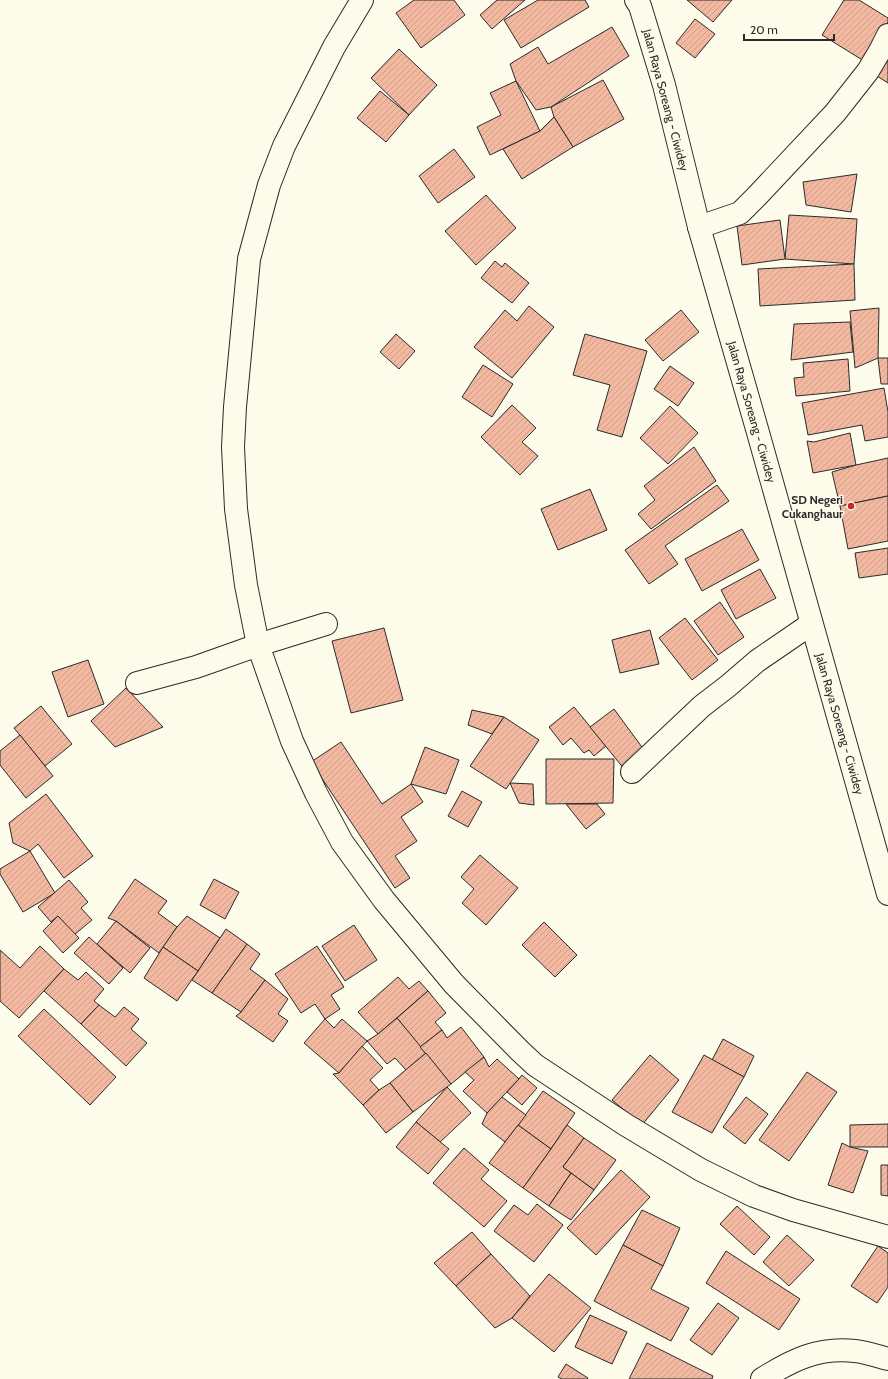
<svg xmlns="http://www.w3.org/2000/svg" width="888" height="1379" font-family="Cabin,sans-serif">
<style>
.building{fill:url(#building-hatch);stroke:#2b2b2b}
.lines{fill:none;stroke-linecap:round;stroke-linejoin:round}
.minor-casing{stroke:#2b2b2b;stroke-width:24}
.highway-casing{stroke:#2b2b2b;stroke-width:24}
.minor{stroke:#fdfbea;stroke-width:22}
.highway{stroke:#fdfbea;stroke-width:22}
.poi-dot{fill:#c62828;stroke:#fdfbea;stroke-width:1.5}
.labels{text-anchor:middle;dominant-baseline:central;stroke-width:3;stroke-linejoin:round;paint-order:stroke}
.street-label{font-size:12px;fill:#2b2b2b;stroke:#fdfbea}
.poi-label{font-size:12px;font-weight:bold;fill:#2b2b2b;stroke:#fdfbea;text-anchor:end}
</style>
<defs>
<pattern id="building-hatch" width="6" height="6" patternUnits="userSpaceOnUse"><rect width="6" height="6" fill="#f2b8a0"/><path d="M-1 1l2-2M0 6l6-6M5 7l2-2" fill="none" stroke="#d09e8a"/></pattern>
</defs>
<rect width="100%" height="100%" fill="#fdfbea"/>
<g class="building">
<path d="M 414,0 L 454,0 L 465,15 L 421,48 L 396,13 Z"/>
<path d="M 497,0 L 525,0 L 492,29 L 480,15 Z"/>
<path d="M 538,0 L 585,0 L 589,7 L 521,48 L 504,20 Z"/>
<path d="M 687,0 L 732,0 L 713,22 Z"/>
<path d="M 844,0 L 859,0 L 888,18 L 888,22 L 864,61 L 822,35 Z"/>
<path d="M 695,19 L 715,34 L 695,58 L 676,43 Z"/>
<path d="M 612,27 L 629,56 L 551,107 L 536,110 L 516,81 L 510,64 L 538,47 L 548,64 Z"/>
<path d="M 399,49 L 437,85 L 409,115 L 371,78 Z"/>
<path d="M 888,60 L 888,83 L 877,76 Z"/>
<path d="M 603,80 L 624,119 L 573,147 L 554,117 L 551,107 Z"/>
<path d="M 516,81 L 540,131 L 490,155 L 477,127 L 501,115 L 490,93 Z"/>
<path d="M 380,91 L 409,115 L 386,142 L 357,118 Z"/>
<path d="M 554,117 L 573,147 L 522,179 L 503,149 L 540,131 Z"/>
<path d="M 454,149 L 475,177 L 438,203 L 419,176 Z"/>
<path d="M 857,174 L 851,212 L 806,205 L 803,182 Z"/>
<path d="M 486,195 L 516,228 L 476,265 L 445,231 Z"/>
<path d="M 789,215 L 857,219 L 854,264 L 785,259 Z"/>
<path d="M 780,220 L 785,259 L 742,265 L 737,226 Z"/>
<path d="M 495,261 L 502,267 L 505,263 L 529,283 L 512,303 L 481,278 Z"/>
<path d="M 854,264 L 855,300 L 760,306 L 758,269 Z"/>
<path d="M 529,306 L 554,327 L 512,378 L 474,347 L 505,310 L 517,321 Z"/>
<path d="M 879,308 L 878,358 L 855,368 L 850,311 Z"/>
<path d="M 681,310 L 699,332 L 663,361 L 645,340 Z"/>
<path d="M 850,322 L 853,352 L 791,360 L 794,324 Z"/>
<path d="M 396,334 L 415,351 L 399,369 L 380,352 Z"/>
<path d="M 585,334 L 647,351 L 622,437 L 597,430 L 610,385 L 573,375 Z"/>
<path d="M 878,358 L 888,358 L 888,384 L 881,384 Z"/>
<path d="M 848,359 L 850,391 L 796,396 L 794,378 L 804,377 L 803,363 Z"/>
<path d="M 483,365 L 513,384 L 492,417 L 462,397 Z"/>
<path d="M 670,366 L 694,383 L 678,406 L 654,389 Z"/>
<path d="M 884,388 L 888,412 L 888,437 L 865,441 L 862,425 L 808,435 L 802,403 Z"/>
<path d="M 512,405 L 536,428 L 522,442 L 538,456 L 520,475 L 481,437 Z"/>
<path d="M 670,406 L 698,433 L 668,464 L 640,438 Z"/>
<path d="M 850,433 L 856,465 L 813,473 L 807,441 L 814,442 Z"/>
<path d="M 694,447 L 716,481 L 651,529 L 638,514 L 655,500 L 644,486 Z"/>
<path d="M 888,458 L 888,496 L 840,506 L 832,472 L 856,465 Z"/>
<path d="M 717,485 L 729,501 L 665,546 L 678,564 L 649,584 L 625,550 Z"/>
<path d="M 590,489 L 607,530 L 558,550 L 541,509 Z"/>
<path d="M 888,496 L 888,541 L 848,549 L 840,506 Z"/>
<path d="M 742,529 L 759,560 L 702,591 L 685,559 Z"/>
<path d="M 888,548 L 888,574 L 859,578 L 855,553 Z"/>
<path d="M 760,569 L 776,598 L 736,619 L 721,590 Z"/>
<path d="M 720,602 L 744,637 L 718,655 L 694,621 Z"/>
<path d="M 685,618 L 718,660 L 692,680 L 659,638 Z"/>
<path d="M 384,628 L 403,700 L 351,713 L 332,641 Z"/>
<path d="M 650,630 L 659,664 L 620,673 L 612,640 Z"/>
<path d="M 88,660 L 104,704 L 68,717 L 52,672 Z"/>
<path d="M 126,688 L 163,727 L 115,747 L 91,721 Z"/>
<path d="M 41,706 L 72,744 L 45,766 L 14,728 Z"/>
<path d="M 574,707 L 606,746 L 594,756 L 589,750 L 584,753 L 571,738 L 563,745 L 549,727 Z"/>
<path d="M 614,709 L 647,754 L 625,770 L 590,727 Z"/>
<path d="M 472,710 L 504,717 L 492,734 L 468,725 Z"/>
<path d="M 504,717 L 539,740 L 506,789 L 470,766 Z"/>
<path d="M 20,735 L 53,776 L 26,798 L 0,765 L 0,751 Z"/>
<path d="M 341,742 L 382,804 L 411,784 L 423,802 L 401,817 L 417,841 L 395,856 L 410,878 L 395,888 L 311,762 Z"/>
<path d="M 425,747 L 459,760 L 446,794 L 411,784 Z"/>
<path d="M 546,759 L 614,759 L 613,803 L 546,804 Z"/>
<path d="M 510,783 L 533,784 L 534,805 L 519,803 Z"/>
<path d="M 462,791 L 482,802 L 468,827 L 448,816 Z"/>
<path d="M 46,794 L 93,856 L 64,878 L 38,844 L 30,851 L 13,843 L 9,823 Z"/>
<path d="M 566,804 L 597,804 L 605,814 L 586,829 Z"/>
<path d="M 30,851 L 55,893 L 23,912 L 0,874 L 0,869 Z"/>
<path d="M 480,855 L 518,888 L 486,925 L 462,903 L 474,889 L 461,877 Z"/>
<path d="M 135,879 L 167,901 L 158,913 L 177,927 L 159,953 L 116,921 L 108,918 Z"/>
<path d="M 214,879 L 239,892 L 225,919 L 200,905 Z"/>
<path d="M 69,880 L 88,902 L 81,908 L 92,920 L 74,935 L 58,916 L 51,922 L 38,907 Z"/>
<path d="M 58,916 L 79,938 L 63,953 L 43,931 Z"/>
<path d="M 187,916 L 220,938 L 198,971 L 163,947 L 177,927 Z"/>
<path d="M 116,921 L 150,948 L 130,973 L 97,944 Z"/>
<path d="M 544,922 L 577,955 L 555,977 L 522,945 Z"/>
<path d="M 354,925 L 377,960 L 345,981 L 322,946 Z"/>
<path d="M 226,929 L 247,944 L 212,993 L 192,980 Z"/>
<path d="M 89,937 L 123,968 L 109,984 L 74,953 Z"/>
<path d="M 247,944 L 260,954 L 250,969 L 265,980 L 241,1012 L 212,993 Z"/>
<path d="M 40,946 L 64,969 L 19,1018 L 0,1001 L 0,950 L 20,968 Z"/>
<path d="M 317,946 L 344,987 L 331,995 L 340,1009 L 325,1019 L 315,1004 L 301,1013 L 275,974 Z"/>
<path d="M 163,947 L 198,971 L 177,1001 L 144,978 Z"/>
<path d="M 64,969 L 78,980 L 86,972 L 104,989 L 94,1001 L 99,1005 L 81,1024 L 44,991 Z"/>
<path d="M 398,977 L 409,989 L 419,981 L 428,991 L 378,1034 L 358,1012 Z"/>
<path d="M 265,980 L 288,999 L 278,1014 L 288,1021 L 273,1042 L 236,1016 L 241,1012 Z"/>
<path d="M 428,991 L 446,1013 L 435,1022 L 442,1030 L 420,1047 L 397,1018 Z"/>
<path d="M 99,1005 L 115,1017 L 124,1007 L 139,1019 L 131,1029 L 147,1043 L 126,1066 L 81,1024 Z"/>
<path d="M 44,1009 L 116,1077 L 90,1105 L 18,1036 Z"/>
<path d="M 397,1018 L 426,1053 L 406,1070 L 395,1058 L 387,1064 L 367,1041 L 378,1034 Z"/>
<path d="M 325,1019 L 334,1028 L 342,1019 L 367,1041 L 339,1073 L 304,1043 Z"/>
<path d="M 461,1027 L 484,1057 L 451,1084 L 420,1047 L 442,1030 L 447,1038 Z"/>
<path d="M 723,1039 L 754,1056 L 744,1077 L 712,1060 Z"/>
<path d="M 362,1046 L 383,1068 L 370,1080 L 379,1090 L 363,1105 L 333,1074 L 339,1073 Z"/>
<path d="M 426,1053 L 451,1084 L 413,1112 L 390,1083 Z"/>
<path d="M 650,1055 L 679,1080 L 642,1125 L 612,1100 Z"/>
<path d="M 704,1055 L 744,1077 L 712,1133 L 672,1112 Z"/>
<path d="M 484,1057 L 489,1067 L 497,1059 L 519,1079 L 487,1113 L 463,1091 L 474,1080 L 465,1072 Z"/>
<path d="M 807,1072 L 837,1092 L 789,1161 L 759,1140 Z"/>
<path d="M 522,1075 L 537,1088 L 522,1105 L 507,1092 L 519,1079 Z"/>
<path d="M 390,1083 L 413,1112 L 386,1133 L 363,1105 L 379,1090 Z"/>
<path d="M 447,1087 L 471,1113 L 440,1142 L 416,1122 Z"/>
<path d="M 543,1091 L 575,1113 L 551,1149 L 518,1125 Z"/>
<path d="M 502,1097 L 526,1115 L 505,1142 L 482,1124 L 487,1113 Z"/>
<path d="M 746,1097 L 768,1114 L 745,1144 L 723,1127 Z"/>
<path d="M 416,1122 L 449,1149 L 428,1174 L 396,1147 Z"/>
<path d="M 888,1124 L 888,1147 L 850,1147 L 850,1125 Z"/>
<path d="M 518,1125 L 551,1149 L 523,1188 L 489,1163 Z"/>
<path d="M 567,1125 L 584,1138 L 563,1167 L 571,1173 L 549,1206 L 523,1188 L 551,1149 Z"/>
<path d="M 584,1138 L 616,1160 L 594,1190 L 563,1167 Z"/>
<path d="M 842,1143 L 850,1147 L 868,1151 L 853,1193 L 828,1185 Z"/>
<path d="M 464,1148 L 489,1170 L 481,1179 L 507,1201 L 484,1227 L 433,1183 Z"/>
<path d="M 881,1165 L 888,1165 L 888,1196 L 881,1195 Z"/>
<path d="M 621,1170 L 650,1197 L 596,1255 L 567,1228 Z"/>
<path d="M 571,1173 L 594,1190 L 571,1220 L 549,1206 Z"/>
<path d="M 537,1204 L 563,1225 L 534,1262 L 494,1231 L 514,1205 L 528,1215 Z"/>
<path d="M 737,1206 L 770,1237 L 754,1255 L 720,1224 Z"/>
<path d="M 642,1210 L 680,1228 L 663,1266 L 623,1245 Z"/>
<path d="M 472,1232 L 491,1254 L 456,1286 L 434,1263 Z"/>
<path d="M 787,1235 L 814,1260 L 789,1286 L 763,1262 Z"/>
<path d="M 623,1245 L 663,1266 L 651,1289 L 689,1308 L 671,1341 L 594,1301 Z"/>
<path d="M 878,1246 L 888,1253 L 888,1287 L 877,1303 L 851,1286 Z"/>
<path d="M 726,1251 L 800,1299 L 779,1330 L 706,1283 Z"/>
<path d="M 491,1254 L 530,1296 L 512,1318 L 495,1328 L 456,1286 Z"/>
<path d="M 549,1274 L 591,1308 L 554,1352 L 512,1318 Z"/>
<path d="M 718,1303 L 739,1318 L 712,1355 L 690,1340 Z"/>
<path d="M 590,1315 L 627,1332 L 612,1364 L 575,1347 Z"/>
<path d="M 647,1343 L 713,1376 L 712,1379 L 629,1379 Z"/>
<path d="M 566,1364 L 588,1378 L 587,1379 L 562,1379 L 558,1377 Z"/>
</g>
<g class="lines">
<g class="minor-casing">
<g id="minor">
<path d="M 699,227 L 740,213 L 757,196 L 835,113 L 868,71 L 881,49 L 888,35"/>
<path d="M 326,624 L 258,645 L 246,585 L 236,509 L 233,447 L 235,407 L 249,259 L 269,185 L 284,146 L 334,47 L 362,0"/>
<path d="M 137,683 L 196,667 L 258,645 L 292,741 L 316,793 L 342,842 L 384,900 L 454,984 L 520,1051 L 535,1065 L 626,1125 L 701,1170 L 754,1196 L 793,1210 L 888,1237"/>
<path d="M 632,772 L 702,706 L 728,686 L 757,661 L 811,624"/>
<path d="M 762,1379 C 792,1360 818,1347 855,1351 C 866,1352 877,1356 888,1359"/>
</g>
</g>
<g class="highway-casing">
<path id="highway" d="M 636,0 L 640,6 L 664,85 L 699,227 L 757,429 L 888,894"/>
</g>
<use href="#minor" class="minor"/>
<use href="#highway" class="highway"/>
</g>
<circle class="poi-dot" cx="851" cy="506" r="4"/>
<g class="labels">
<g class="street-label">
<text transform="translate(666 100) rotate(75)">Jalan Raya Soreang - Ciwidey</text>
<text transform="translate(752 412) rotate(74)">Jalan Raya Soreang - Ciwidey</text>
<text transform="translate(840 724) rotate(74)">Jalan Raya Soreang - Ciwidey</text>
</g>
<g class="poi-label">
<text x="843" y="499">SD Negeri<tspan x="843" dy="14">Cukanghaur</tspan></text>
</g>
</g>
<path d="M744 34v6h90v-6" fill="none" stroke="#2b2b2b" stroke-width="2"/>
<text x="750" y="34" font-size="12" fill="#2b2b2b" stroke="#fdfbea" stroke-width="3" paint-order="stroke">20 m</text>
</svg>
